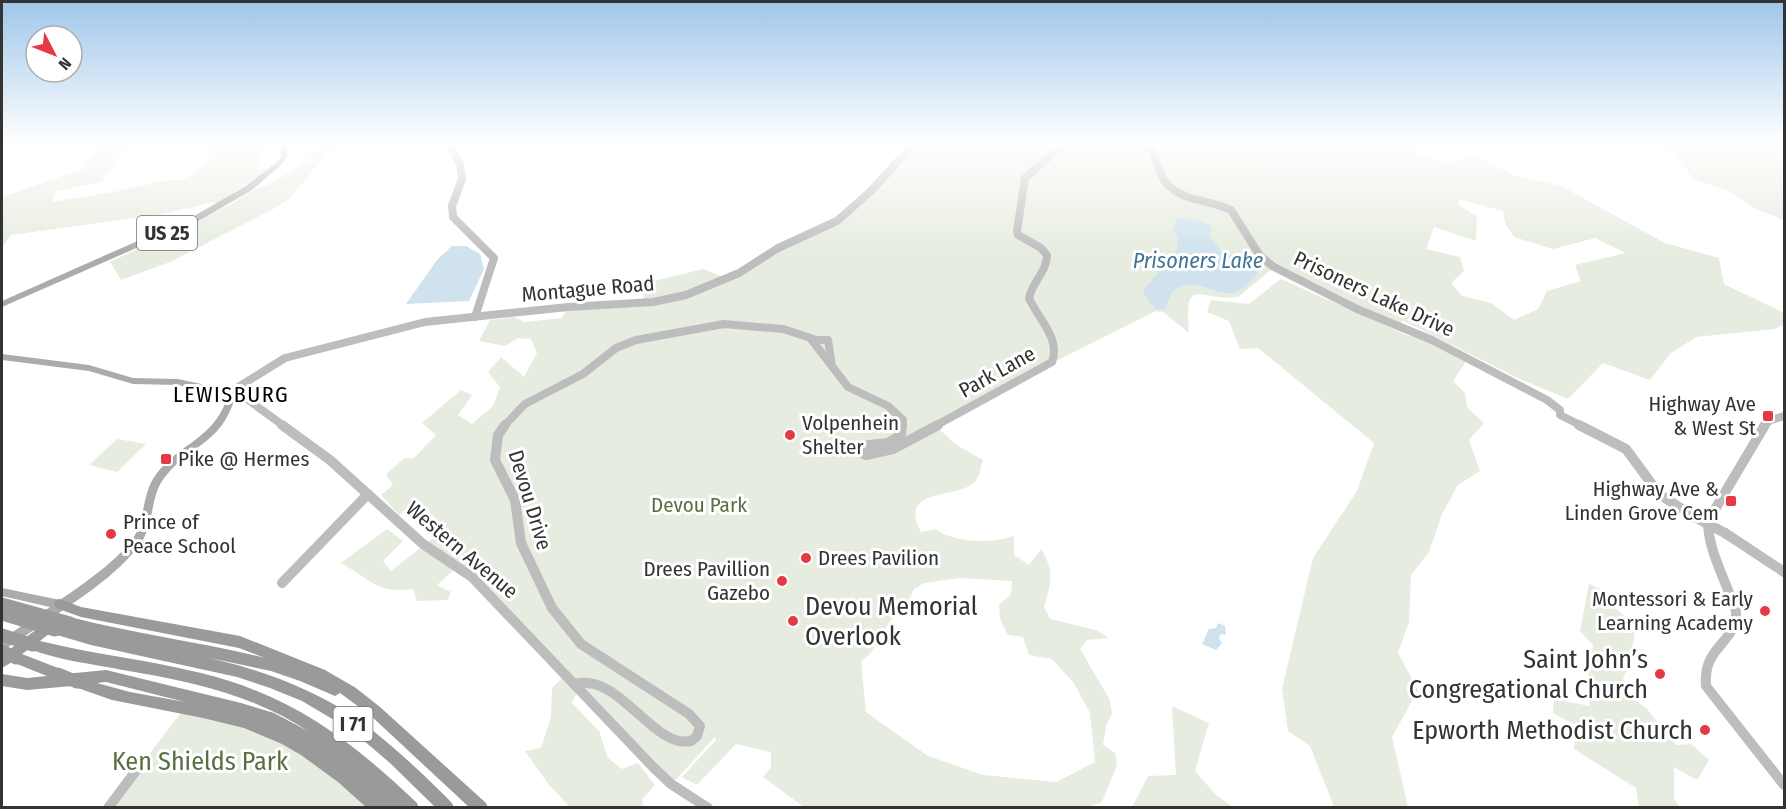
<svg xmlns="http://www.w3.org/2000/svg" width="1786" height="809" font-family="'Fira Sans Condensed',sans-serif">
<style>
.green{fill:#e6ecdf;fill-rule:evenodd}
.water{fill:#cfe2ee}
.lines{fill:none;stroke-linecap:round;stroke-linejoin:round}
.secondary-far1{stroke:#bdbdbd;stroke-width:8}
.secondary{stroke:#bdbdbd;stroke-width:10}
.primary{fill:#ababab;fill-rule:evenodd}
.highway{fill:#9a9a9a;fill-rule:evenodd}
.secondary-bridge{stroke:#bdbdbd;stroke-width:10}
.highway-bridge{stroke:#9a9a9a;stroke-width:13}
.poi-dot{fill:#e63946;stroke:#fff;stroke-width:2}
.labels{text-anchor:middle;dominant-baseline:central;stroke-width:6;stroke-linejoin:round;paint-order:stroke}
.shield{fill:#fff;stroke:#707070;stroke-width:1.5}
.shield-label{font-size:20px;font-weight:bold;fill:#333}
.street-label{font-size:21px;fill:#333;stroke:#fff}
.poi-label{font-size:21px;fill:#333;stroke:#fff;text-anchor:end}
.park-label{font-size:21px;fill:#56703f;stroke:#fff}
.water-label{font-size:22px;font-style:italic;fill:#3f7597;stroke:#fff}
.neighbourhood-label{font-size:22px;letter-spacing:1.5px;fill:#000;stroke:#fff}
.near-poi-label{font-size:26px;fill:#333;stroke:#fff;text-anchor:end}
.near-park-label{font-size:26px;fill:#56703f;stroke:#fff}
</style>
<rect width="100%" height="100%" fill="#fff"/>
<g class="green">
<path d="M 105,142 L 135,142 L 120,156 L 102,182 L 56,191 L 52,202 L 119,191 L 159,181 L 182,180 L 209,162 L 211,142 L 264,142 L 266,148 L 256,166 L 259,170 L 266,168 L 269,170 L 216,204 L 212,202 L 163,214 L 11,235 L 2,247 L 2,197 L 85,168 L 92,153 Z"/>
<path d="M 322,142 L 345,142 L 325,156 L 289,199 L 275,208 L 170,262 L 121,280 L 110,262 L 229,205 L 257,188 L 269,185 L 306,162 Z"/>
<path d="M 915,142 L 1401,142 L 1430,158 L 1448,164 L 1472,154 L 1513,175 L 1561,186 L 1665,243 L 1719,258 L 1724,284 L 1784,313 L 1784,324 L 1775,329 L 1696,337 L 1670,354 L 1650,380 L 1603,363 L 1568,399 L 1520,379 L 1402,320 L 1400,326 L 1274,267 L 1238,297 C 1199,302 1184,273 1189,333 L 1163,312 L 1156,311 L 1046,366 L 937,427 L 955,444 L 983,460 C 979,470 981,478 971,485 C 952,498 898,489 921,532 L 935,529 C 956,543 990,544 1014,536 L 1014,555 L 1029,565 L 1041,549 C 1055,571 1051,583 1044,607 L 1050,619 L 1096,630 L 1109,638 L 1087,640 L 1080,649 L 1110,700 L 1112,714 L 1106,726 L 1103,745 L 1115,753 L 1117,765 L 1102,802 L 1088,807 L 804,807 L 763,777 L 771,767 L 771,752 L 736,744 L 697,785 L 682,777 L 716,740 L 715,737 L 672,784 L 579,688 L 572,703 L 599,731 L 608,758 L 622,769 L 638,763 L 655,785 L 642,799 L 644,807 L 570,807 L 549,785 L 525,751 L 541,748 L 551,717 L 552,688 L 566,674 L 457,567 L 437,585 L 451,592 L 448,600 L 417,601 L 413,589 C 376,594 371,579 341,563 L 387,529 L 403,541 L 383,561 L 391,571 L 446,528 L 417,500 L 399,515 L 381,495 L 393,485 L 386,474 L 405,458 L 414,458 L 436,435 L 422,423 L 461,390 L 472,395 L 458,415 L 472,424 L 493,406 L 500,387 L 488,372 L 501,357 L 524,377 L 537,353 L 531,339 L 518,338 L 505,346 L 479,341 L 490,320 L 513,317 L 525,322 L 562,318 L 568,307 L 644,302 L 642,284 L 703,269 L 726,278 L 844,216 ZM 1459,199 L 1503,211 L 1505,223 L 1514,237 L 1553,249 L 1595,238 L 1626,253 L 1575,265 L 1581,281 L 1547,291 L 1538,309 L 1514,320 L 1491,303 L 1462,296 L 1451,283 L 1464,271 L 1460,257 L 1426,249 L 1434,227 L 1476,241 L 1477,217 L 1458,204 ZM 959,578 L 1012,581 L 1011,595 L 999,604 L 1000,619 L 1008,635 L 1023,637 L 1029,655 L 1052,659 L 1074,683 L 1090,713 L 1095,762 L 1056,782 L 983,775 L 928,756 L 866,712 L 861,661 L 870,654 L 891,620 L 907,605 L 914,589 L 924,583 Z"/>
<path d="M 1647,142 L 1784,142 L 1784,220 L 1756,209 L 1728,191 L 1693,179 L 1675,154 Z"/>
<path d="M 1281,279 L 1409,336 L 1419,336 L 1467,360 L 1453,381 L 1465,393 L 1467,407 L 1484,423 L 1469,440 L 1480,471 L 1458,485 L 1442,514 L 1429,552 L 1411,575 L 1409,622 L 1398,653 L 1418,690 L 1392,737 L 1408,807 L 1334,807 L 1310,746 L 1288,731 L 1282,689 L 1313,558 L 1357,491 L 1374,443 L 1258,348 L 1240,349 L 1229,321 L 1207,312 L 1211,300 L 1249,304 Z"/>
<path d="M 117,439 L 146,444 L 117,472 L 89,465 Z"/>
<path d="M 1589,584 L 1611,594 L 1612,605 L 1636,627 L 1628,668 L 1623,678 L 1629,695 L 1647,709 L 1676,745 L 1691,744 L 1709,760 L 1697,780 L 1674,767 L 1674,799 L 1680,807 L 1639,807 L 1636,788 L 1574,749 L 1577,726 L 1553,713 L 1554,699 L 1590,706 L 1587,658 L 1594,646 L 1580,631 Z"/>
<path d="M 1172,706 L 1209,723 L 1195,771 L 1216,795 L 1233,807 L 1132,807 L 1148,776 L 1176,775 Z"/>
<path d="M 183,710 C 214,717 256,727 284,742 C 316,759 342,784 368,808 L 108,808 Z"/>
</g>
<g class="water">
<path d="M 1177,218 L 1201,221 L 1212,227 L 1209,236 L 1222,252 L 1250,262 L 1258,273 C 1251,279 1242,292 1232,293 C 1210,295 1175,265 1166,309 L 1156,310 L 1144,294 L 1144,290 L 1177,249 L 1178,236 L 1173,231 Z"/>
<path d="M 452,246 L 466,246 L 480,254 L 484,269 L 469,301 L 406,304 L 437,260 Z"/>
<path d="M 1218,623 L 1225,626 L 1226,635 L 1221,634 L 1219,638 L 1222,643 L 1216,650 L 1202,644 L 1209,629 L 1216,628 Z"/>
</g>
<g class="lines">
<g class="secondary-far1">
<path d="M 448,142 L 460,164 L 462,179 L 452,206 L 453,217 L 494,258 L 475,317"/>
<path d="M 1144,142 C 1159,153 1156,174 1169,186 C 1186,202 1211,200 1231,210 L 1260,256 L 1274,267 L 1357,309 L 1432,340 L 1547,400 L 1560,410 L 1560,415 L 1582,426"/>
<path d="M 811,339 L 848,387 L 888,406 L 903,420 L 902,426"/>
<path d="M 227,394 L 285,358 L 425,322 L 568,307 L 653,302 L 686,295 L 739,273 L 778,248 L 837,221 L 872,190 L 915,142"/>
<path d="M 228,394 L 240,394 L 284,426"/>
<path d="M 504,426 L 525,404 L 583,374 L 616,348 L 636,340 L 724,324 L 783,329 L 817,340 L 828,340 L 832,366"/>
<path d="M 935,426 L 1052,362 C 1061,338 1038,319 1029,298 C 1032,282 1047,272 1047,255 L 1041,248 L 1018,235 L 1017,231 L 1025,178 L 1066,142"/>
<path d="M 1763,426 L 1771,420 L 1784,416"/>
</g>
<g class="secondary">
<path d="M 282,425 L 330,460 L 423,544 L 472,577 L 653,767 L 671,784 L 708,808"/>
<path d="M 505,425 L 498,435 L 495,460 L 515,500 L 521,543 L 552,608 L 581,644 L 689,714 L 700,726 L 697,736 L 691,741 C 653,749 619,672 575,684"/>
<path d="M 1579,425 L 1626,449 L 1659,494 L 1691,515"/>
<path d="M 1765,425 L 1708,521 C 1708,546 1720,569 1729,593 C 1732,599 1737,608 1736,615 C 1733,646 1703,646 1706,686 L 1784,785"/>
<path d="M 851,447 L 888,443 L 901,435 L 902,425"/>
<path d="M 851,447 L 866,455 L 893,449 L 938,425"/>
<path d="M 1725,533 L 1784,572"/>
<path d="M 282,583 L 368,494"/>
<path d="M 108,808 L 141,764"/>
</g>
<g class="primary">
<path d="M 280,142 L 286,142 L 287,156 L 281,165 L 252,190 L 200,220 L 2,307 L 2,301 L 194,216 L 246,186 L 276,163 L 281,156 Z"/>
<path d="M 2,354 L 89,365 L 133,378 L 178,379 L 229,390 L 234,401 C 220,444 189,446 165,477 C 150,495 155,521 142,541 C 120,575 70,605 37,628 C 26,635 14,645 2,650 L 2,639 L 50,607 L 2,596 L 2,588 L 60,600 C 83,584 128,554 138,529 C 145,510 144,489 157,473 C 179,444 212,439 226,401 L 223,395 L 178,385 L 133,384 L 89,371 L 2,360 Z"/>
</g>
<path class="highway" d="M 60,599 L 81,607 L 240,636 L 325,670 L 356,688 L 380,707 L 486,803 L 488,808 L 470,808 L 370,715 L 340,693 L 335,696 L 300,681 L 271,671 L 191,654 C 251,666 310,686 360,721 C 393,745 423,774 452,803 L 454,808 L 436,808 L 390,763 L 363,740 L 334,720 L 302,701 L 270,688 L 237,677 L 91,645 L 50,633 L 40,641 C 93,654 148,660 201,673 C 291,695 351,740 417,803 L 419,808 L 367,808 L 338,782 L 301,755 L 282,744 L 244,728 L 203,718 L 112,700 L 72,686 L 27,690 L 2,686 L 2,674 L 27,678 L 47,676 L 12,662 L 2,668 L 2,655 L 52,618 L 56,620 L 58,625 L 66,627 L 64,623 L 66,619 L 70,617 C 135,634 201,642 265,658 L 239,648 L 81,617 L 56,608 L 54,604 L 56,600 ZM 29,649 C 58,660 92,664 123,670 C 188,681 252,694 308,731 L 274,713 L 241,703 L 106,670 L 65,674 L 63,670 L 22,654 ZM 106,682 L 185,702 L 130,692 L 97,683 Z"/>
<path class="secondary-bridge" d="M 1691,515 L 1725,533"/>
<g class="highway-bridge">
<path d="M 2,604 L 70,623"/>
<path d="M 2,614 L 55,630"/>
<path d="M 2,635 L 33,645"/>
<path d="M 2,651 L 16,658"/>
<path d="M 58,674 L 77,682"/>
</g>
</g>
<linearGradient id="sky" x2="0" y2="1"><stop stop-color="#9ec6ea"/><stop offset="0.56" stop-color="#fff"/><stop offset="1" stop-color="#fff" stop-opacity="0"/></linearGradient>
<rect width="1786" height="255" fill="url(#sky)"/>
<g class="poi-dot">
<rect x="1762" y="410" width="12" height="12" rx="3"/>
<circle cx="790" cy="435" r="6"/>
<rect x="160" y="453" width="12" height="12" rx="3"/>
<rect x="1725" y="495" width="12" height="12" rx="3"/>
<circle cx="111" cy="534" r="6"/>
<circle cx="806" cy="558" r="6"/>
<circle cx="782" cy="581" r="6"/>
<circle cx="1765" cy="611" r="6"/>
<circle cx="793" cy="621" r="6"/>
<circle cx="1660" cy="674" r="6"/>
<circle cx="1705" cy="730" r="6"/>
</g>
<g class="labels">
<g class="shield">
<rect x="137" y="216" width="60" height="34" rx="4.5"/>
<rect x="333.5" y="707" width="39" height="34" rx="4.5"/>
</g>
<g class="shield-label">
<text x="167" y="233">US 25</text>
<text x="353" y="724">I 71</text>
</g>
<g class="street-label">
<text transform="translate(588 289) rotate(-5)">Montague Road</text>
<text transform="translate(1374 294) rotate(25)">Prisoners Lake Drive</text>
<text transform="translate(997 372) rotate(-29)">Park Lane</text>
<text transform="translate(530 500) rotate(73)">Devou Drive</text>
<text transform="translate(462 550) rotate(40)">Western Avenue</text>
</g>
<g class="poi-label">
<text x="1756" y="404">Highway Ave<tspan x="1756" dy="24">&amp; West St</tspan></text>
<text x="802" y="423" text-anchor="start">Volpenhein<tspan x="802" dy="24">Shelter</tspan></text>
<text x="178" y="459" text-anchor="start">Pike @ Hermes</text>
<text x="1719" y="489">Highway Ave &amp;<tspan x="1719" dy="24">Linden Grove Cem</tspan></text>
<text x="123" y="522" text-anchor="start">Prince of<tspan x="123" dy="24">Peace School</tspan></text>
<text x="818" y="558" text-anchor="start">Drees Pavilion</text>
<text x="770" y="569">Drees Pavillion<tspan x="770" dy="24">Gazebo</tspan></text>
<text x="1753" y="599">Montessori &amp; Early<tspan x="1753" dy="24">Learning Academy</tspan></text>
</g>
<g class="park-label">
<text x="699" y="505">Devou Park</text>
</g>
<g class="water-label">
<text x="1198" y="260">Prisoners Lake</text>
</g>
<g class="neighbourhood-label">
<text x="231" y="394">LEWISBURG</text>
</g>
<g class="near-poi-label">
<text x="805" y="606" text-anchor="start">Devou Memorial<tspan x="805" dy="30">Overlook</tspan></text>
<text x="1648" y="659">Saint John’s<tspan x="1648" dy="30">Congregational Church</tspan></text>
<text x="1693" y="730">Epworth Methodist Church</text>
</g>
<g class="near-park-label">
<text x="200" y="761">Ken Shields Park</text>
</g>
</g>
<rect width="1786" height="809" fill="none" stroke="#333333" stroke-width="6"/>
<g transform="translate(54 54) rotate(132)"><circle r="28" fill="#ffffff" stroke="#adadad" stroke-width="1.5"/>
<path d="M0-4.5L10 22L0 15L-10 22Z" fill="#e63946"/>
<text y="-9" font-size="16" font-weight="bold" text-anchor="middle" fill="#333333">N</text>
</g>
</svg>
